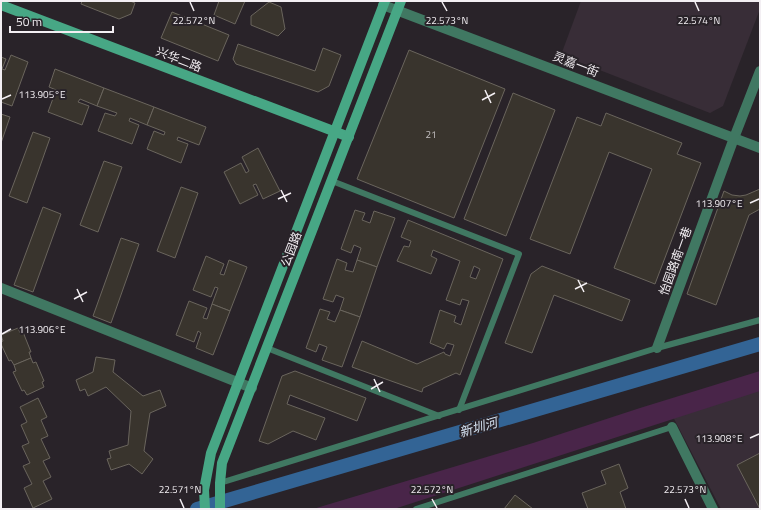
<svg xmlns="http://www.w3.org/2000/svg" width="761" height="510" font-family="'Titillium Web','Noto Sans SC',sans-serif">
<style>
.built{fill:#382d37}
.green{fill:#492549}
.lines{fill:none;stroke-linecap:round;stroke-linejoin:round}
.canal{stroke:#336495;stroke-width:14}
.building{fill:#39342d;stroke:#6a655d;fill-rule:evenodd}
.lane{stroke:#407862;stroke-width:6}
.street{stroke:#407862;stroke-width:10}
.secondary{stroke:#47a785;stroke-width:10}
.ticks{fill:none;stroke:#f3eff3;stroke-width:1.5}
.labels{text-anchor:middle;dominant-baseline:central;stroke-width:4;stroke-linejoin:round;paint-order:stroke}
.number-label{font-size:10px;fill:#c4c0c2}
.street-label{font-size:12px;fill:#f3eff3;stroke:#292329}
.water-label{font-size:13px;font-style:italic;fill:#d3e0ef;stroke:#292329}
.ticks-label{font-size:10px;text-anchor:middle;fill:#f3eff3;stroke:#292329;stroke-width:4;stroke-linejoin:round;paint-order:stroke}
</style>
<rect width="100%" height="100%" fill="#292329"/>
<g class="built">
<path d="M 581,1 L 760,1 L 760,9 L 723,106 L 710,113 L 561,55 Z"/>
<path d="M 760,379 L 760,509 L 721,509 L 669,409 Z"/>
</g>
<path class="green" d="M 760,371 L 760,391 L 394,509 L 313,509 L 533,443 L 640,408 Z"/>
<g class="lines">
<path class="canal" d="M 197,509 L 760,344"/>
</g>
<g class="building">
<path d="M 82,1 L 130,1 L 135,3 L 131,14 L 119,19 L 81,4 Z"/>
<path d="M 219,1 L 245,1 L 235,24 L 214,15 Z"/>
<path d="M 269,2 L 281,7 L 285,29 L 278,36 L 251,25 L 251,16 Z"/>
<path d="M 172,12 L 229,35 L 218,61 L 161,38 Z"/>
<path d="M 238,44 L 315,71 L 323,48 L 341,55 L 329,86 L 318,92 L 236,64 L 233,59 Z"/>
<path d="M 409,50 L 505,89 L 454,218 L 357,179 Z"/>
<path d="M 11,55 L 28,62 L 12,106 L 1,102 L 1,57 L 6,59 L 2,69 L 5,70 Z"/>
<path d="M 55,69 L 104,88 L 97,106 L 80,99 L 78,102 L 89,106 L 82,125 L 48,112 L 55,93 L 65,97 L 66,94 L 49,87 Z"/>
<path d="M 104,88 L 154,107 L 147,125 L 130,118 L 129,121 L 139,125 L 132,144 L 98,131 L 105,113 L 115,116 L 117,113 L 97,106 Z"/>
<path d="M 513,93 L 555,110 L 506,236 L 464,219 Z"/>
<path d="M 154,107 L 206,127 L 199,145 L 178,137 L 177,140 L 188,144 L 181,163 L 147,149 L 154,131 L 164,135 L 165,132 L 147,125 Z"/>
<path d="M 606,113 L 682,143 L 677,154 L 701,163 L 655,284 L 614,268 L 652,169 L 609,152 L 570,254 L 530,239 L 577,117 L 601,126 Z"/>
<path d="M 1,114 L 10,117 L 1,143 Z"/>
<path d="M 33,132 L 50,138 L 27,203 L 9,196 Z"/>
<path d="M 258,148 L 280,191 L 263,199 L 256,184 L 253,185 L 258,195 L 240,204 L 224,172 L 241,163 L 246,173 L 249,171 L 242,157 Z"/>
<path d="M 104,161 L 122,167 L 98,232 L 80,225 Z"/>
<path d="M 181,187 L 198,193 L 175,258 L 157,251 Z"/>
<path d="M 760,189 L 760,209 L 749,215 L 716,305 L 687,294 L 724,191 L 732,195 L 740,196 L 746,195 Z"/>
<path d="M 43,207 L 61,214 L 33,292 L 14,285 Z"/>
<path d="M 355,210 L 365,213 L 362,220 L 370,223 L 374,211 L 395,218 L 377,267 L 357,260 L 361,248 L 354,245 L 351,253 L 341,249 Z"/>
<path d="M 408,220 L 503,259 L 460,375 L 456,373 L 423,388 L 422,392 L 352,367 L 362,341 L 417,364 L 444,352 L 445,354 L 450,356 L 454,345 L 447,343 L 444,349 L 430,343 L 440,310 L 456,316 L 454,322 L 461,325 L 469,301 L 462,299 L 460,305 L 446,300 L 460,261 L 433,250 L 431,256 L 437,259 L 431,274 L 397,261 L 404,246 L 409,247 L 411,241 L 401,237 ZM 474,266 L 480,269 L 476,279 L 470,277 Z"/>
<path d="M 121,238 L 139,244 L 111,323 L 93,316 Z"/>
<path d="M 206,256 L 224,264 L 220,274 L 224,275 L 229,260 L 247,267 L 230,311 L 212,304 L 218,288 L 215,287 L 211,297 L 193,290 Z"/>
<path d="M 337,259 L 347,263 L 345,270 L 353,272 L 357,260 L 377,267 L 360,317 L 340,310 L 344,298 L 336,295 L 333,302 L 323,299 Z"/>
<path d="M 542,266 L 630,300 L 622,321 L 554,295 L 532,353 L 505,343 L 531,274 Z"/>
<path d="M 189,301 L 207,308 L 203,318 L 207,319 L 212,304 L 230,311 L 213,355 L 196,348 L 201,333 L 198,331 L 194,342 L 176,335 Z"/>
<path d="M 320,309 L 330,312 L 327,319 L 335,322 L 340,310 L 360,317 L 342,367 L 322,360 L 327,347 L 319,344 L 316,352 L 306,348 Z"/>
<path d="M 18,328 L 20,333 L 23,332 L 31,352 L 29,352 L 31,358 L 14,365 L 11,360 L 9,361 L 1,344 L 1,342 L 3,341 L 1,335 Z"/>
<path d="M 96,357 L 115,360 L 113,372 L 143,396 L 160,390 L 166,406 L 150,413 L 144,451 L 153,459 L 142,474 L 129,464 L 111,470 L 107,459 L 111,458 L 109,451 L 128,445 L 131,411 L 106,387 L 88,396 L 85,389 L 80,391 L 76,380 L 93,372 Z"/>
<path d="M 31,358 L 33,363 L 36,362 L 44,381 L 42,382 L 44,387 L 27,395 L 24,390 L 22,391 L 13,372 L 16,371 L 14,365 Z"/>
<path d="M 295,371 L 366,398 L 357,421 L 290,395 L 287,404 L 325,418 L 316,440 L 293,431 L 268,444 L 259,441 L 282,376 Z"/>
<path d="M 38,398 L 47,417 L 41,420 L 48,436 L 41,439 L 50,458 L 43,461 L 51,477 L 43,481 L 52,499 L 33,508 L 24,488 L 32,484 L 23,466 L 30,463 L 22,446 L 29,443 L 21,425 L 27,422 L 20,407 Z"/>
<path d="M 760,453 L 760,509 L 737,465 Z"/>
<path d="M 619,464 L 628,488 L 620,492 L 626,509 L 588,509 L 582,493 L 606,484 L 601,471 Z"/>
<path d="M 515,495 L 533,509 L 504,509 Z"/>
</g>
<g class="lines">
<g class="lane">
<path d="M 332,181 L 519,254 L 459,410"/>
<path d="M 267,348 L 439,416"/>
<path d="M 220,483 L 657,348 L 760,320"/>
<path d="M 416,509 L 672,427"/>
</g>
<g class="street">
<path d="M 383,5 L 760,148"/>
<path d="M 1,288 L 252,388"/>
<path d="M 657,348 L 734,138 L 760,71"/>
<path d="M 672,427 L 713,509"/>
</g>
<g class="secondary">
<path d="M 1,5 L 349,137"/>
<path d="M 205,509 L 204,490 L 211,453 L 385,1"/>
<path d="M 220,509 L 220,483 L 222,463 L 401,1"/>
</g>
</g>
<path class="ticks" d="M 190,2 L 194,11M 442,2 L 447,11M 695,2 L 699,11M 485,90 L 491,103M 2,99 L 11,95M 482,100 L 495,93M 281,190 L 287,202M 278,199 L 291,193M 750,203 L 759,199M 578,280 L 584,292M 77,289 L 83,302M 575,289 L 587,283M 74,299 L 87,292M 2,334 L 11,329M 374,379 L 380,392M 371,389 L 383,382M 750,438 L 759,434M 180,499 L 184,508M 432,499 L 437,508M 685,499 L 689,508"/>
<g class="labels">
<g class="number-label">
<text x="431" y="134">21</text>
</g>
<g class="street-label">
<text transform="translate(179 59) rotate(21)">兴华二路</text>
<text transform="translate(576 64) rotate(21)">灵嘉一街</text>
<text transform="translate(291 249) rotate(-69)">公园路</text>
<text transform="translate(675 261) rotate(-70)">怡园路南一巷</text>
</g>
<g class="water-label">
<text transform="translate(478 427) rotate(-16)">新圳河</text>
</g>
</g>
<g class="ticks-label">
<text x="699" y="24">22.574°N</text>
<text x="194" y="24">22.572°N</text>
<text x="447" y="24">22.573°N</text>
<text x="42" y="98">113.905°E</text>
<text x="719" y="207">113.907°E</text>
<text x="42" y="333">113.906°E</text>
<text x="719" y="442">113.908°E</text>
<text x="180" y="493">22.571°N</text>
<text x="432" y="493">22.572°N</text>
<text x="685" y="493">22.573°N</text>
</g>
<rect width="761" height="510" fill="none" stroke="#f3eff3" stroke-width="4"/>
<path d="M10 26v6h103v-6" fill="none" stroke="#f3eff3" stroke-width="2"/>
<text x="16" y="26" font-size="12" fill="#f3eff3" stroke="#292329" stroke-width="3" paint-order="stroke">50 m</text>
</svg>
